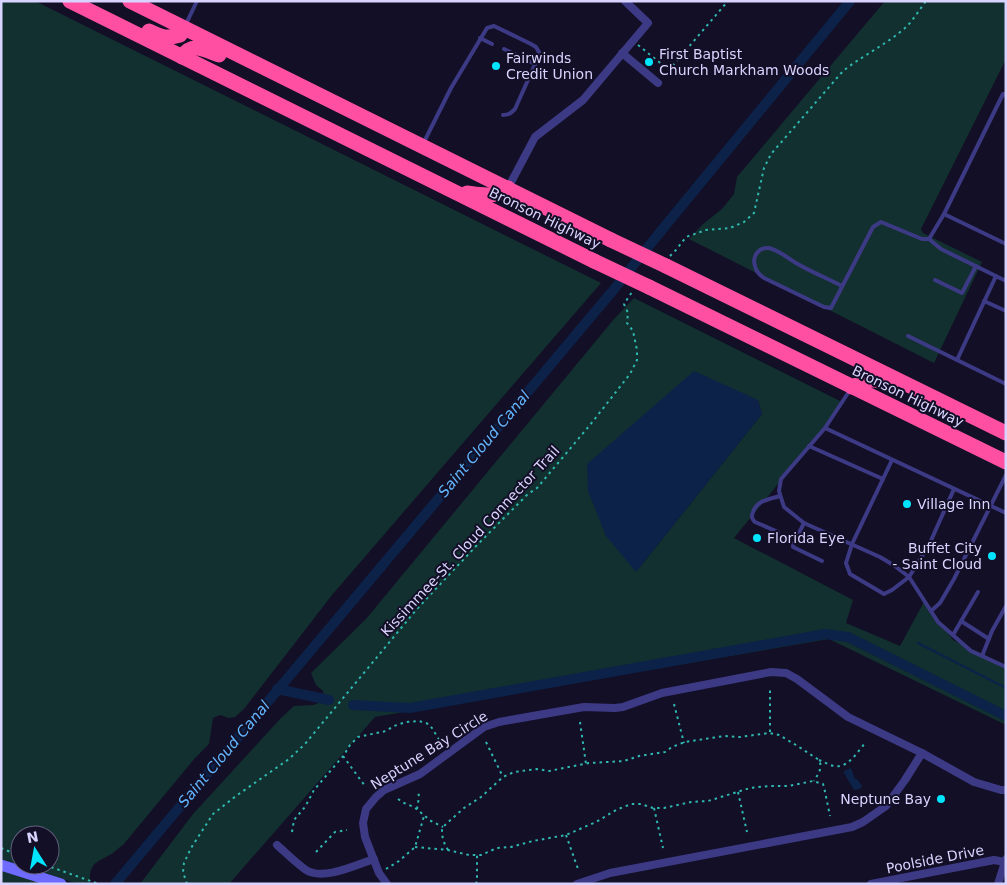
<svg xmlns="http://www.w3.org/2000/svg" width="1007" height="885" font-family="'DejaVu Sans',sans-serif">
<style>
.green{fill:#12302f;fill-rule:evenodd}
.water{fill:#0c2248}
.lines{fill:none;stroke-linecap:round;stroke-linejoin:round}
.stream{stroke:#0c2248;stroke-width:2.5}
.canal{stroke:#0c2248;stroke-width:10}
.path{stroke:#2fb8b0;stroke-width:2;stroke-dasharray:2.5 4;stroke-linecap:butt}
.lane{stroke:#3d3a85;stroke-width:4}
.street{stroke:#3d3a85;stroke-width:8}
.secondary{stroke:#6f6bff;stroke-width:11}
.highway{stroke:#ff4fa3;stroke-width:15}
.highway-bridge{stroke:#ff4fa3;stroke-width:15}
.poi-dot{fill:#00e5ff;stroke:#130f26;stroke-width:2}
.labels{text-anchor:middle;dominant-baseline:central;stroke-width:4;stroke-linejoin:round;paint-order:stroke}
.poi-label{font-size:14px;fill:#d9d4ff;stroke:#130f26;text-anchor:start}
.street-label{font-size:14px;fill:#d9d4ff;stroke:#130f26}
.water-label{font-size:15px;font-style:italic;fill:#62b6ff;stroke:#130f26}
</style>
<rect width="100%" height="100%" fill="#130f26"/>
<g class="green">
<path d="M 1,1 L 35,1 L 601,283 L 332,595 L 244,709 L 235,717 L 229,718 L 220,715 L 213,718 L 209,744 L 195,758 L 123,845 C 119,848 116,850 113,853 C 97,863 89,861 90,884 L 78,884 L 1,859 ZM 20,835 L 50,835 L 50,865 L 20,865 Z"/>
<path d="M 885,1 L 1006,1 L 1006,59 L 921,229 L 923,233 L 982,262 L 934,363 L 689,239 L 703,224 L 722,209 L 734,194 L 737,177 Z"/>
<path d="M 634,298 L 844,403 L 734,538 L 853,600 L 846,623 L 900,646 L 925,600 L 953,640 L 1006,665 L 1006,725 L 829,639 L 375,717 L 229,884 L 140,884 L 193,814 L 281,718 L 294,706 L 314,705 L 324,700 L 323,691 L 316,685 L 311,673 L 366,619 L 614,319 ZM 758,400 L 762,414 L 636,572 Z"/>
<path d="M 1,870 L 43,884 L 1,884 Z"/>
</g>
<g class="water">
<path d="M 694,371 L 758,400 L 762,414 L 636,572 L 606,536 L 588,491 L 587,464 Z"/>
<path d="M 851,768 L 855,779 L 858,780 L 862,786 L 861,788 L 856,790 L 854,790 L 844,773 L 844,771 Z"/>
</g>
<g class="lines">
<path class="stream" d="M 918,643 L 1006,688"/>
<g class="canal">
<path d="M 277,689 L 329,700"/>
<path d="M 353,705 L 410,708 L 825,634 L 848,637 L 1006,716"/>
<path d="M 115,884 L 615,288 L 661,231 L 850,1"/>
</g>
<g class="path">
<path d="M 638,45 L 669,70 L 728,1"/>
<path d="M 670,256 L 676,250 L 686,237 L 706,230 L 730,228 L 744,222 L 754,213 L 764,168 L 771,154 L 843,71 C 862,56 885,45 904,29 C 913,21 919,10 926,1"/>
<path d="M 674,704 L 684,743"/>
<path d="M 580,722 L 586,764"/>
<path d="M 770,732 L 770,687"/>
<path d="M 486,742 L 503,777"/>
<path d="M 343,756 L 365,786"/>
<path d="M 819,760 C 824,762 829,765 834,766 C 848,769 858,751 866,742"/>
<path d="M 738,792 L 747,832"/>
<path d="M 398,799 L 404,803 L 414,807 L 431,821 L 443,827"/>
<path d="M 654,808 L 663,848"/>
<path d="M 417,809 L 419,797 L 418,791"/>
<path d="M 292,832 L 294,820 L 305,807 L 314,790 L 344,755 L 350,745 L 358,737 L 386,731 L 394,726 L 406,722 L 419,721 L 426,723 L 430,725 L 440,741"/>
<path d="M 566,835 L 578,869"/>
<path d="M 415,847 L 448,850 L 469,855 L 481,855 L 497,848 L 511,847 L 533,841 L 566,835 L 596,822 L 616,810 L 631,804 L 641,804 L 653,808 L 664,808 L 691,802 L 708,801 L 750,788 L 769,786 L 788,786 L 813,781 L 823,784 L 824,787 L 830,816"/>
<path d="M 1,848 L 20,856"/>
<path d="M 448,850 L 445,845 L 442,835 L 442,829 L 445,825 L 464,808 L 481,797 L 503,777 L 514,772 L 537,769 L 549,771 L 589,763 L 624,761 L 639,756 L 665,752 L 672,747 L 685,742 L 724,736 L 740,737 L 769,733 L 779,735 L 796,745 L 819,760 C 823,768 818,774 814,781"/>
<path d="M 316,852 L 335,832 L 347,830"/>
<path d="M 45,865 L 99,884"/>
<path d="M 386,869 L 399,861 L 415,847 L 424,816"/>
<path d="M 187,884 L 183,872 L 184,863 L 191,848 L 213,814 L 236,796 L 289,759 L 305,744 L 416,610 L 478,544 L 528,494 L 537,488 L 590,425 L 630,374 L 637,360 L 637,350 L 633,331 L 627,323 L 628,313 L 624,304 L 632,292"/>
<path d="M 476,884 L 477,881 L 477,855"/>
</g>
<g class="lane">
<path d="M 186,24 L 197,1"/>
<path d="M 480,38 L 492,44"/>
<path d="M 504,49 L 535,64"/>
<path d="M 1006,95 L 1003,94 L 944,214 L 1006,244"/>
<path d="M 423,144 L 451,88 L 487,28 L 494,26 L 531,44 L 536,47 L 539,52 L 536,62 L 515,109 C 511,113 509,115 503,115"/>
<path d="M 929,239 L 941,249 L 1006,281"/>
<path d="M 996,276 L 957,360 L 1006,384"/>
<path d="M 935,280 L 962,293 L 976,266"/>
<path d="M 842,286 C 827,278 811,272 796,263 C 788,258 778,250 769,248 C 758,247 752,257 755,266 C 756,272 760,275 764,278 L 824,307 L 831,308 L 873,227 L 881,222 L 922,239 L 929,239 L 944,214"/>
<path d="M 984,301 L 1006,311"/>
<path d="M 908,336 L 957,360"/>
<path d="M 850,390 L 825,428 L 1006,513"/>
<path d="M 825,428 L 781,479 L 779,491 L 784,507 L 804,523 L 880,557 L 895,566 L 909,577 L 938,622 L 971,651 L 1006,667"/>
<path d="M 809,446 L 883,479"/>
<path d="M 892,460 L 852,544 L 846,563 L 850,574 L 884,594 L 892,590 L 909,577 L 929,545 L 954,489"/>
<path d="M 804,523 L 793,545 L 793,547 L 822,561"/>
<path d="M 778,532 L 755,522 C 752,519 751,517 753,512 C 757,500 770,499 780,496"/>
<path d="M 931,611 L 940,603 L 954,579 L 1006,475"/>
<path d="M 961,621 L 989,639"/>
<path d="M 953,635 L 978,592"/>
<path d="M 982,656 L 992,631 L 1006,606"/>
</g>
<g class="street">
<path d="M 622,53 L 658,83"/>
<path d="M 508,188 L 535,137 L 583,100 L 648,23 L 625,1"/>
<path d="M 277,845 C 286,853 296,863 306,870 C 323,881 356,865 374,859"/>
<path d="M 387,884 L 379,873 L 365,837 L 363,823 L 366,809 L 376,797 L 384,790 L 420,774 L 484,727 L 499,722 L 584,707 L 615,708 L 623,707 L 662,693 L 771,672 L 786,673 L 797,679 L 848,717 L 922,753 L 974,782 L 1001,790 L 1006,790"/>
<path d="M 577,884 L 610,873 L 852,827 L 863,822 L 886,806 L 905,780 L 922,753"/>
<path d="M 871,884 L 994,860 L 1005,862"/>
<path d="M 998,884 L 1006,859"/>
</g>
<path class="secondary" d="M 1,865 L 61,884"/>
<g class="highway">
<path d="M 70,1 L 594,261"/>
<path d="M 130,1 L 611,240"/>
<path d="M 149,31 C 162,37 166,39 180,35 L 184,28"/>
<path d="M 182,57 C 192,41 205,50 219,55"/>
<path d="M 467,193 C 482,195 496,198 508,188"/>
<path d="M 666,266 L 1006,433"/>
<path d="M 649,287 L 1006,462"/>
<path d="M 852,387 C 871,378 873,378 893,386"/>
</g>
<g class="highway-bridge">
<path d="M 611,240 L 666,266"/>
<path d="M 594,261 L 649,287"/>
</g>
</g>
<g class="poi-dot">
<circle cx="649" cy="62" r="5"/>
<circle cx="496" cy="66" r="5"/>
<circle cx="907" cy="504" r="5"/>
<circle cx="757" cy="538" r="5"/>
<circle cx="992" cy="556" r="5"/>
<circle cx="941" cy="799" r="5"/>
</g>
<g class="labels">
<g class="poi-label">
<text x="659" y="54">First Baptist<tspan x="659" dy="16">Church Markham Woods</tspan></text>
<text x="506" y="58">Fairwinds<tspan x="506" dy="16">Credit Union</tspan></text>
<text x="917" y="504">Village Inn</text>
<text x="767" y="538">Florida Eye</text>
<text x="982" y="548" text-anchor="end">Buffet City<tspan x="982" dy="16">- Saint Cloud</tspan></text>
<text x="931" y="799" text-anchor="end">Neptune Bay</text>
</g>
<g class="street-label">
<text transform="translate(545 218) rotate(26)">Bronson Highway</text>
<text transform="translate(908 396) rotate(26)">Bronson Highway</text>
<text transform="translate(470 541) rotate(-47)">Kissimmee-St. Cloud Connector Trail</text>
<text transform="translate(429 750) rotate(-32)">Neptune Bay Circle</text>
<text transform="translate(935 859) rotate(-11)">Poolside Drive</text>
</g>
<g class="water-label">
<text transform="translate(484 444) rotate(-50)">Saint Cloud Canal</text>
<text transform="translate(224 754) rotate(-50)">Saint Cloud Canal</text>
</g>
</g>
<rect width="1007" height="885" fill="none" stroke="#d9d4ff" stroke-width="5"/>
<g transform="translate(35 850) rotate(349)"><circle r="24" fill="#130f26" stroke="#625e7d"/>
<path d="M0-4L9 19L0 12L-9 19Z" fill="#00e5ff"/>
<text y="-8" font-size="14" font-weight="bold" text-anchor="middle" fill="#d9d4ff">N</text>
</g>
</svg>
